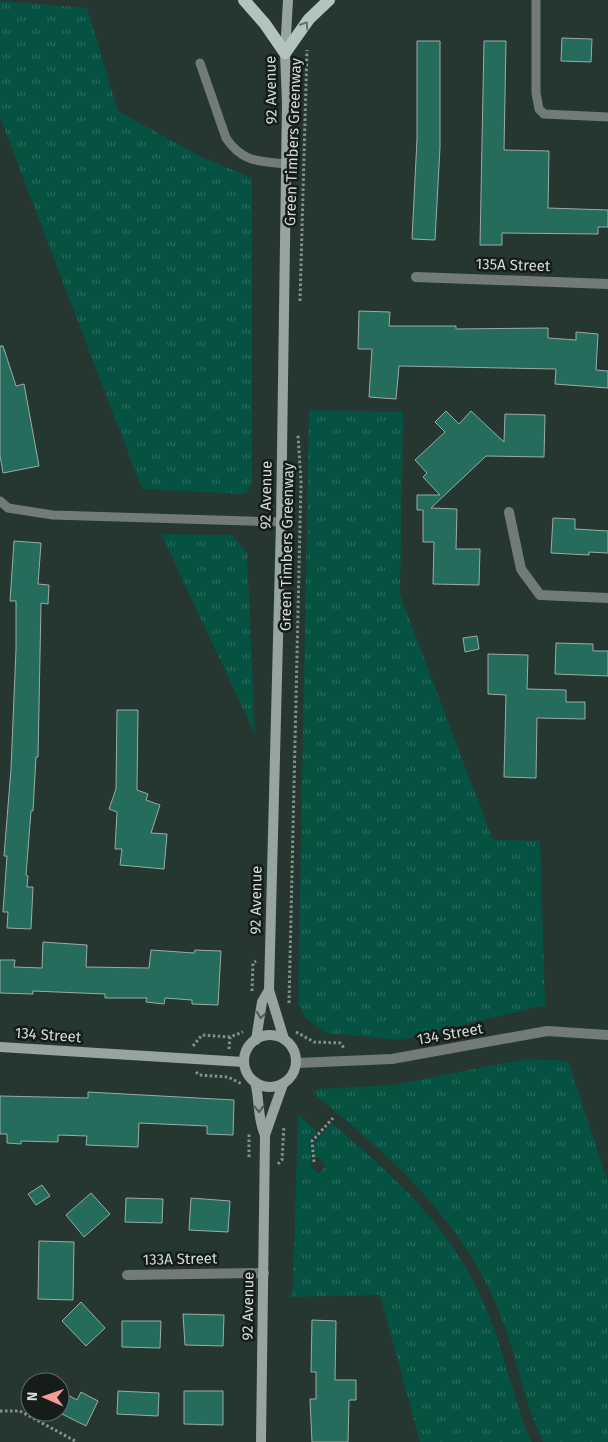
<svg xmlns="http://www.w3.org/2000/svg" width="608" height="1442" font-family="'Fira Sans',sans-serif">
<style>
.grass{fill:url(#grass-tufts)}
.building{fill:#256c5c;stroke:#99ada6}
.lines{fill:none;stroke-linecap:round;stroke-linejoin:round}
.path{stroke:#84928d;stroke-width:3;stroke-dasharray:2.5 2.5;stroke-linecap:butt}
.lane{stroke:#737b79;stroke-width:9}
.street{stroke:#737b79;stroke-width:10}
.secondary{stroke:#97a4a0;stroke-width:10}
.primary{stroke:#b3c4be;stroke-width:12}
.oneway{stroke:#64706c}
.oneway2{stroke:#505956}
.labels{text-anchor:middle;dominant-baseline:central;stroke-width:5;stroke-linejoin:round;paint-order:stroke}
.street-label{font-size:15px;fill:#d3ddd9;stroke:#151c1a}
</style>
<defs>
<pattern id="grass-tufts" width="24" height="20" patternUnits="userSpaceOnUse" patternTransform="scale(1.25)"><rect width="24" height="20" fill="#055142"/><path d="M3 7l-1-3M5 7V3M7 7l1-3M15 17l-1-3M17 17v-4M19 17l1-3" fill="none" stroke="#296a5d"/></pattern>
</defs>
<rect width="100%" height="100%" fill="#263732"/>
<g class="grass">
<path d="M 0,1 L 87,8 L 118,111 L 199,156 L 252,178 L 252,485 L 245,494 L 142,489 L 0,117 Z"/>
<path d="M 309,410 L 403,412 L 400,595 L 493,840 L 540,841 L 545,1005 L 401,1040 L 325,1033 L 306,1018 L 298,1003 Z"/>
<path d="M 161,534 L 232,535 L 247,553 L 255,734 Z"/>
<path d="M 525,1059 L 568,1061 L 608,1183 L 608,1442 L 543,1442 C 523,1400 516,1352 498,1309 C 460,1216 389,1156 313,1093 L 317,1089 L 393,1085 Z"/>
<path d="M 298,1114 L 317,1132 L 310,1140 L 312,1163 L 310,1165 L 318,1174 L 326,1166 L 319,1158 L 315,1158 L 313,1144 L 332,1123 C 390,1173 448,1224 480,1295 C 502,1342 512,1394 531,1442 L 420,1442 L 380,1295 L 291,1297 L 293,1289 Z"/>
</g>
<g class="building">
<path d="M 562,38 L 592,39 L 591,62 L 561,61 Z"/>
<path d="M 417,41 L 440,41 L 440,147 L 435,240 L 412,239 L 417,139 Z"/>
<path d="M 484,41 L 506,41 L 504,150 L 549,151 L 548,208 L 608,210 L 608,227 L 598,227 L 598,234 L 502,233 L 502,245 L 480,245 Z"/>
<path d="M 359,311 L 390,312 L 389,326 L 456,326 L 456,329 L 548,328 L 548,338 L 576,340 L 576,332 L 598,334 L 596,370 L 608,371 L 608,388 L 555,384 L 556,369 L 399,366 L 396,399 L 369,397 L 372,349 L 358,349 Z"/>
<path d="M 0,346 L 3,346 L 16,386 L 24,384 L 39,466 L 3,473 L 0,455 Z"/>
<path d="M 446,411 L 459,424 L 471,411 L 504,442 L 505,414 L 545,415 L 544,457 L 486,456 L 431,508 L 457,509 L 456,549 L 480,549 L 479,585 L 433,584 L 434,542 L 423,542 L 423,510 L 417,510 L 417,495 L 440,495 L 423,477 L 427,473 L 415,460 L 445,432 L 435,422 Z"/>
<path d="M 553,518 L 575,519 L 575,529 L 608,531 L 608,553 L 589,552 L 589,555 L 551,553 Z"/>
<path d="M 14,541 L 41,543 L 38,584 L 49,585 L 48,604 L 41,603 L 38,757 L 36,757 L 33,811 L 31,811 L 26,875 L 28,876 L 27,887 L 33,887 L 31,929 L 7,928 L 8,912 L 3,912 L 7,856 L 4,856 L 11,769 L 16,649 L 16,601 L 10,601 Z"/>
<path d="M 477,636 L 479,649 L 465,652 L 463,638 Z"/>
<path d="M 556,643 L 593,644 L 593,651 L 608,651 L 608,676 L 555,674 Z"/>
<path d="M 488,654 L 528,655 L 527,689 L 566,690 L 566,702 L 585,702 L 585,719 L 537,718 L 536,778 L 504,777 L 506,695 L 488,694 Z"/>
<path d="M 117,710 L 138,710 L 137,790 L 148,794 L 146,800 L 160,805 L 151,833 L 167,834 L 164,869 L 120,865 L 122,849 L 115,849 L 117,812 L 109,809 L 116,789 Z"/>
<path d="M 43,942 L 87,945 L 86,967 L 149,968 L 151,950 L 194,953 L 195,950 L 221,951 L 218,1005 L 192,1004 L 192,1000 L 165,998 L 164,1004 L 146,1002 L 147,998 L 105,998 L 105,994 L 33,991 L 33,994 L 0,993 L 0,960 L 15,960 L 14,967 L 42,968 Z"/>
<path d="M 88,1092 L 234,1100 L 233,1135 L 207,1134 L 207,1126 L 139,1123 L 138,1147 L 86,1145 L 87,1136 L 58,1135 L 58,1142 L 21,1141 L 21,1144 L 7,1143 L 7,1134 L 0,1134 L 0,1096 L 88,1098 Z"/>
<path d="M 42,1185 L 50,1196 L 36,1205 L 28,1194 Z"/>
<path d="M 91,1193 L 110,1214 L 84,1237 L 66,1215 Z"/>
<path d="M 126,1198 L 163,1199 L 162,1223 L 125,1222 Z"/>
<path d="M 191,1198 L 230,1201 L 228,1232 L 189,1230 Z"/>
<path d="M 39,1241 L 74,1242 L 73,1300 L 38,1299 Z"/>
<path d="M 81,1302 L 105,1328 L 86,1346 L 62,1321 Z"/>
<path d="M 183,1314 L 224,1315 L 223,1346 L 185,1345 Z"/>
<path d="M 312,1320 L 336,1321 L 335,1380 L 356,1380 L 356,1400 L 349,1400 L 348,1442 L 312,1442 L 310,1399 L 316,1399 L 316,1372 L 311,1372 Z"/>
<path d="M 122,1321 L 161,1321 L 160,1348 L 122,1347 Z"/>
<path d="M 118,1391 L 159,1393 L 158,1416 L 117,1414 Z"/>
<path d="M 184,1391 L 223,1391 L 223,1425 L 184,1424 Z"/>
<path d="M 81,1392 L 98,1401 L 86,1426 L 60,1413 L 60,1401 L 64,1393 L 77,1400 Z"/>
</g>
<g class="lines">
<g class="path">
<path d="M 300,301 L 307,50"/>
<path d="M 252,991 L 253,963 L 256,961"/>
<path d="M 289,1003 L 301,482 L 298,435"/>
<path d="M 296,1032 L 314,1042 L 340,1043 L 344,1048"/>
<path d="M 193,1046 L 202,1035 L 230,1037 L 243,1032"/>
<path d="M 229,1049 L 230,1037"/>
<path d="M 196,1072 L 199,1075 L 228,1077 L 242,1084"/>
<path d="M 249,1157 L 249,1133"/>
<path d="M 314,1162 L 312,1141 L 333,1118"/>
<path d="M 278,1164 L 282,1160 L 284,1126"/>
<path d="M 0,1411 L 20,1411 L 77,1442"/>
</g>
<g class="lane">
<path d="M 536,0 L 536,93 L 539,109 L 544,114 L 608,117"/>
<path d="M 200,63 L 226,138 C 243,163 259,161 286,164"/>
<path d="M 0,501 L 8,508 L 53,515 L 281,522"/>
</g>
<g class="street">
<path d="M 416,277 L 608,284"/>
<path d="M 509,512 L 521,569 L 540,595 L 608,598"/>
<path d="M 297,1063 L 392,1059 L 547,1031 L 608,1035"/>
<path d="M 127,1275 L 264,1273"/>
</g>
<g class="secondary">
<circle cx="270" cy="1061" r="26"/>
<path d="M 284,1039 L 269,990 L 281,522 L 287,103 L 285,53 L 288,0"/>
<path d="M 256,1040 L 262,1002 L 269,990"/>
<path d="M 0,1047 L 244,1062"/>
<path d="M 255,1082 C 260,1100 257,1118 265,1135"/>
<path d="M 261,1442 L 265,1135 L 283,1084"/>
</g>
<path class="primary" d="M 244,0 L 265,24 L 285,53 L 309,19 L 329,0"/>
</g>
<defs><path id="oneway-chevron" d="M-2-3.5L2.5 0L-2 3.5" fill="none" stroke-width="1.6" stroke-linecap="round" stroke-linejoin="round" transform="scale(1.25)"/></defs>
<use class="oneway" href="#oneway-chevron" transform="translate(305 25) rotate(-57)"/>
<g class="oneway2">
<use href="#oneway-chevron" transform="translate(261 1015) rotate(98)"/>
<use href="#oneway-chevron" transform="translate(259 1109) rotate(89)"/>
</g>
<g class="labels">
<g class="street-label">
<text transform="translate(271 90) rotate(-91)">92 Avenue</text>
<text transform="translate(293 142) rotate(-88)">Green Timbers Greenway</text>
<text transform="translate(513 265) rotate(2)">135A Street</text>
<text transform="translate(266 495) rotate(-89)">92 Avenue</text>
<text transform="translate(287 547) rotate(-89)">Green Timbers Greenway</text>
<text transform="translate(256 900) rotate(-89)">92 Avenue</text>
<text transform="translate(450 1034) rotate(-10)">134 Street</text>
<text transform="translate(48 1035) rotate(4)">134 Street</text>
<text transform="translate(180 1259) rotate(-1)">133A Street</text>
<text transform="translate(248 1306) rotate(-89)">92 Avenue</text>
</g>
</g>
<g transform="translate(45 1397) rotate(272)"><circle r="24" fill="#151c1a" stroke="#616966"/>
<path d="M0-4L9 19L0 12L-9 19Z" fill="#f59c95"/>
<text y="-8" font-size="14" font-weight="bold" text-anchor="middle" fill="#d3ddd9">N</text>
</g>
</svg>
